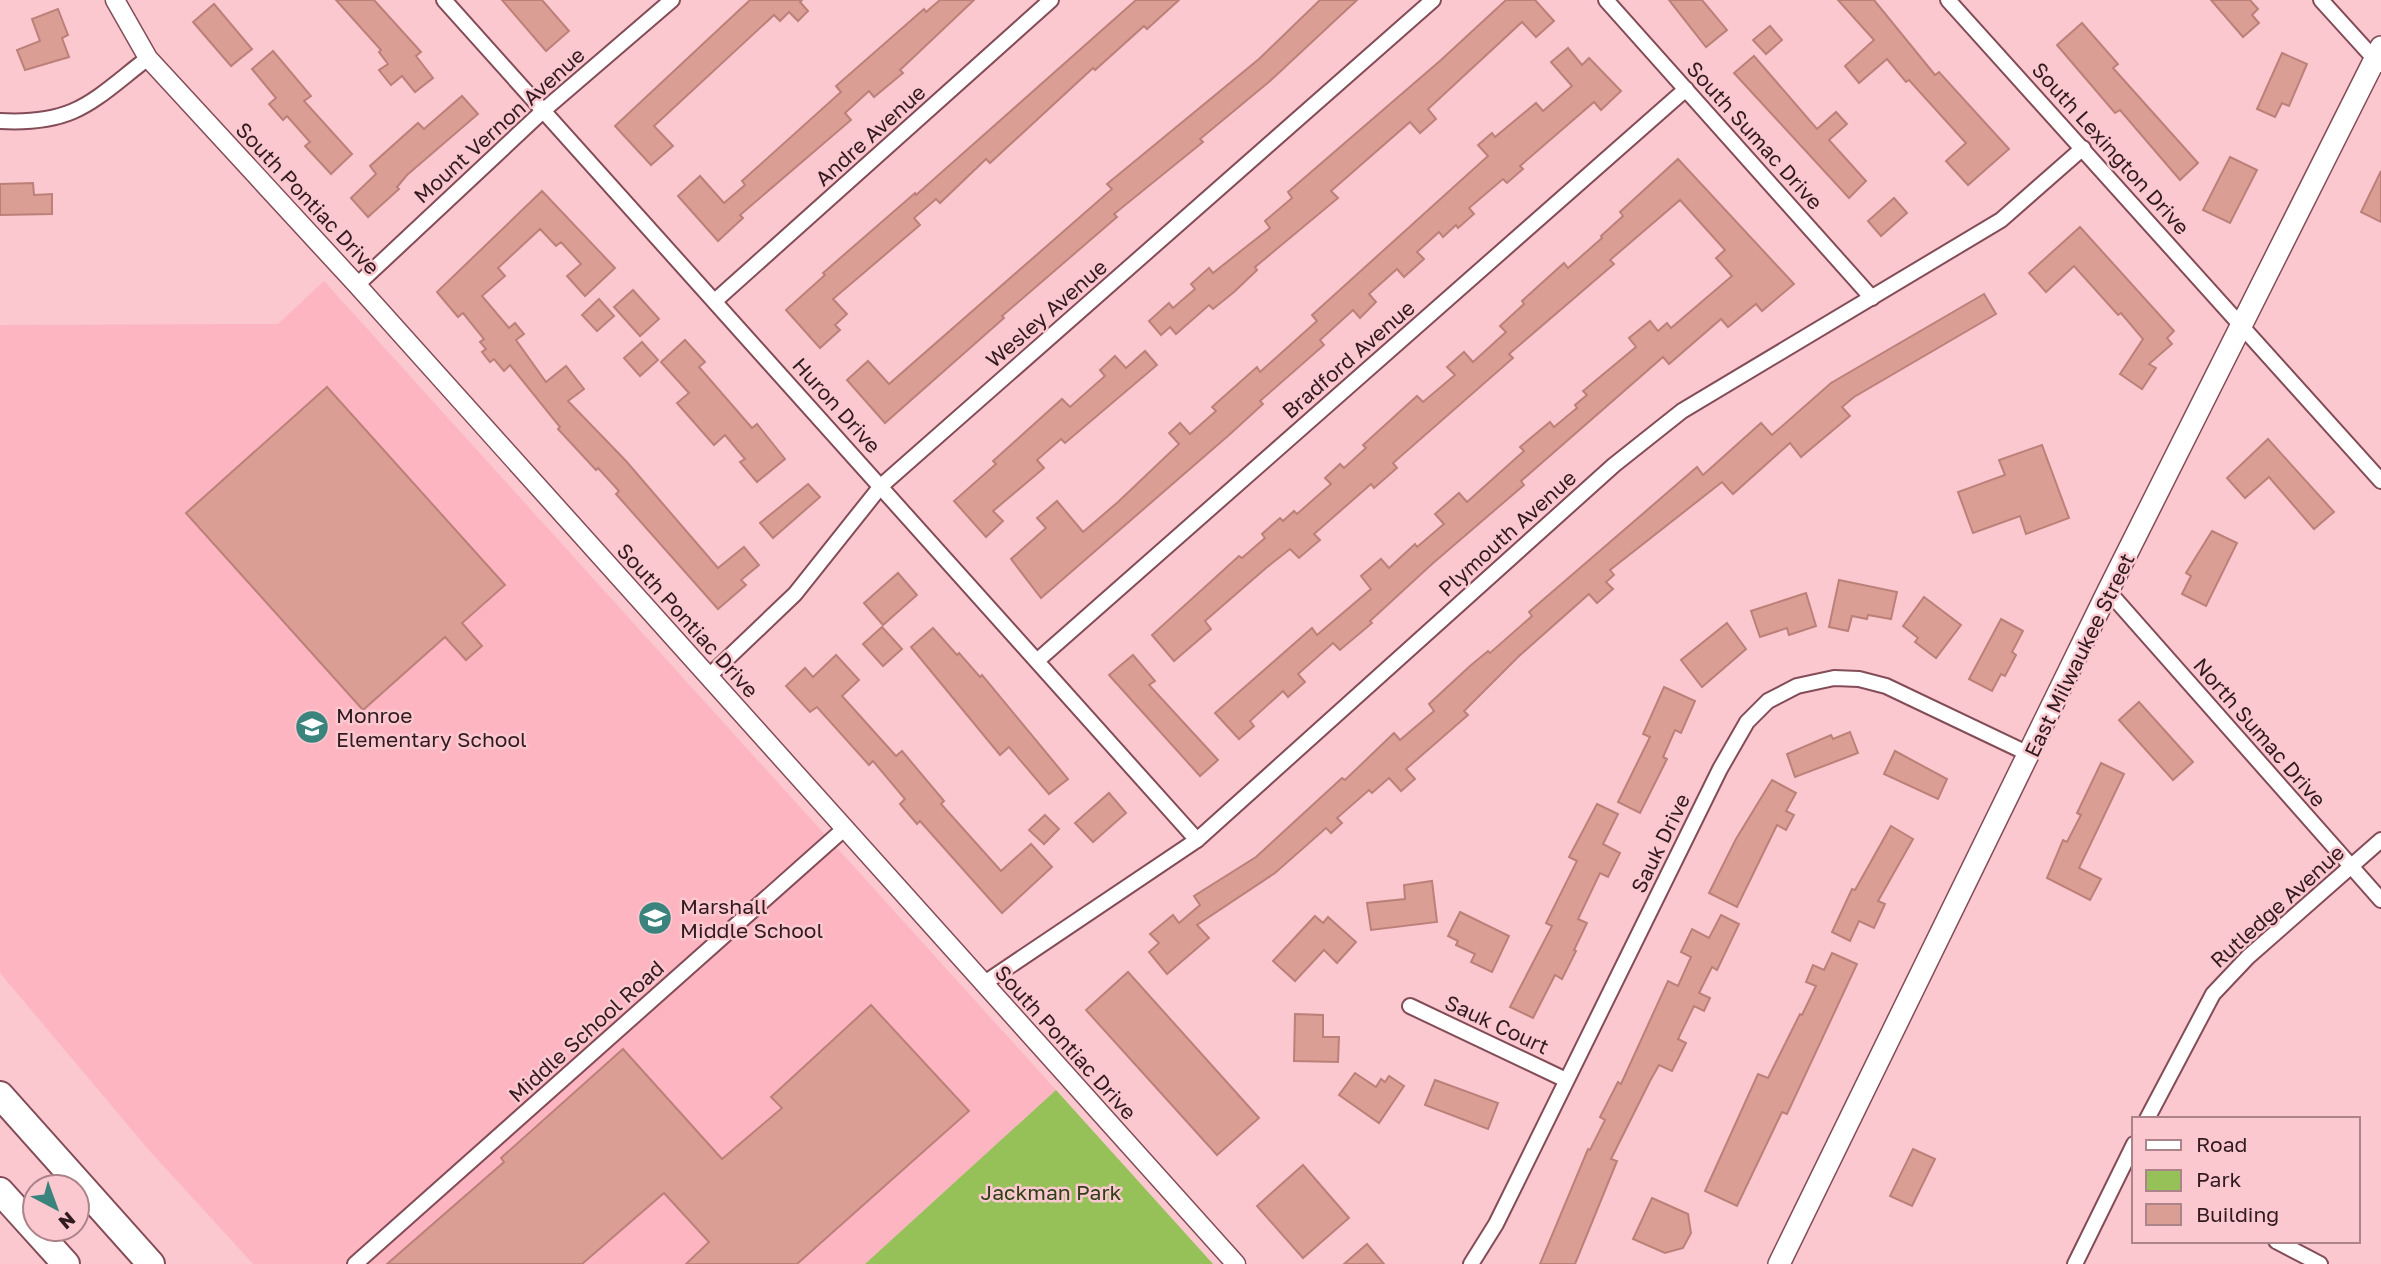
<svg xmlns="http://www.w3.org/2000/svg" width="2381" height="1264" font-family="'Golos Text',sans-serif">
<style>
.built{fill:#fcb5c1}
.green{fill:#96c058}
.building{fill:#db9e95;stroke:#bb8078;stroke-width:2}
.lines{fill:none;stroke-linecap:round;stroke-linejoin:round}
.minor-casing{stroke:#834c57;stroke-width:18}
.tertiary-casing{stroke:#834c57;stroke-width:21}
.secondary-casing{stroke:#834c57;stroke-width:24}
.motorway-casing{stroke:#834c57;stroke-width:30}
.minor{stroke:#fff;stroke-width:14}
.tertiary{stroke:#fff;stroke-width:18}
.secondary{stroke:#fff;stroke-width:21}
.motorway{stroke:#fff;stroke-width:26}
.labels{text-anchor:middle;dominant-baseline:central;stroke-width:5;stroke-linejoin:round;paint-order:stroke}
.street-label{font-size:21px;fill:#321b1f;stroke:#fbc8d0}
.poi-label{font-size:21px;fill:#321b1f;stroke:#fbc8d0;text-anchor:start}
.park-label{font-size:21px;fill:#2f4016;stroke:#fbc8d0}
</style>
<rect width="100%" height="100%" fill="#fbc8d0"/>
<path class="built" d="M 324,281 L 1056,1090 L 865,1264 L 253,1264 L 148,1149 L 0,973 L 0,325 L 278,324 Z"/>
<path class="green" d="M 1056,1090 L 1213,1264 L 865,1264 Z"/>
<g class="building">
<path d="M 336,0 L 374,0 L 421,52 L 416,56 L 433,78 L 415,92 L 402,76 L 391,85 L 379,70 L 388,64 L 379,52 L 381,50 Z"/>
<path d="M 502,0 L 542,0 L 569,31 L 546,51 Z"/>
<path d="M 750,0 L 802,0 L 800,2 L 808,11 L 798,21 L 789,12 L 780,21 L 774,15 L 654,126 L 673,146 L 651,165 L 615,126 Z"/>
<path d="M 940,0 L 974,0 L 900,70 L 903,73 L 874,97 L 869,91 L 845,113 L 851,120 L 740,215 L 743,218 L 718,241 L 678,196 L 700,176 L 724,203 L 745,185 L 742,181 L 841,92 L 836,86 L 924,9 L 926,12 Z"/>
<path d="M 1136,0 L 1179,0 L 1147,29 L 1144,26 L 1095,70 L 1093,68 L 990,163 L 986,159 L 940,203 L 936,199 L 914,218 L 920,225 L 833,299 L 847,314 L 835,325 L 840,330 L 820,348 L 786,310 L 825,275 L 823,273 L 915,193 L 916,195 Z"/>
<path d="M 1320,0 L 1357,0 L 1270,81 L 1200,139 L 1203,142 L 1114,214 L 1117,217 L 1002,316 L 1004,318 L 885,423 L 847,380 L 868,361 L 889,384 L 1112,189 L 1107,184 L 1259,59 Z"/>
<path d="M 1506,0 L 1535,0 L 1554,21 L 1536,37 L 1522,22 L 1428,109 L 1436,119 L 1420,133 L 1410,122 L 1331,191 L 1338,198 L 1255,267 L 1257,270 L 1234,292 L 1213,309 L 1209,305 L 1176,334 L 1170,327 L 1161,335 L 1149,321 L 1169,303 L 1173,308 L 1195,289 L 1191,284 L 1209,268 L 1213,273 L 1270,228 L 1265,221 L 1292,198 L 1288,192 L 1441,60 Z"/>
<path d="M 1669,0 L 1702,0 L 1727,30 L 1706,47 Z"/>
<path d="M 1838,0 L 1874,0 L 1935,75 L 1939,72 L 2009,149 L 1968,185 L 1946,161 L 1966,143 L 1909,80 L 1906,82 L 1887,59 L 1859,83 L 1845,66 L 1874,40 Z"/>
<path d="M 2211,0 L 2250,0 L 2258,9 L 2252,15 L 2259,23 L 2243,37 Z"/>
<path d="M 214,4 L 252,49 L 231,66 L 193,22 Z"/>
<path d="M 58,9 L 68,35 L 62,38 L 69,57 L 25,70 L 17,50 L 40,41 L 32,19 Z"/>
<path d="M 2082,23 L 2118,64 L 2113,68 L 2198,163 L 2180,180 L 2120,110 L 2115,113 L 2057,45 Z"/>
<path d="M 1770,26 L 1782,40 L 1766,54 L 1753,40 Z"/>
<path d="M 1568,48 L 1582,65 L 1589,58 L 1621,91 L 1601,110 L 1594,102 L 1520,166 L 1523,169 L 1507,183 L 1503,179 L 1469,208 L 1474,214 L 1458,228 L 1456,225 L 1443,237 L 1439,232 L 1417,252 L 1424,259 L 1404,277 L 1397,269 L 1369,294 L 1376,302 L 1360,318 L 1353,310 L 1320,340 L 1324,345 L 1260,401 L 1263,404 L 1229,435 L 1041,598 L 1011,559 L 1046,528 L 1037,518 L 1057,501 L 1083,532 L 1118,502 L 1179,444 L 1169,433 L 1180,423 L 1190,434 L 1216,411 L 1212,407 L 1257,367 L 1260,372 L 1317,321 L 1312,315 L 1488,156 L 1478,145 L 1492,133 L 1495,137 L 1536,103 L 1543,111 L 1572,86 L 1551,62 Z"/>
<path d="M 273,51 L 311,96 L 304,101 L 352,154 L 331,174 L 305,146 L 310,142 L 287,116 L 283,120 L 269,104 L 276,98 L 252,69 Z"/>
<path d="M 2282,53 L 2307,64 L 2289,106 L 2282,103 L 2275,117 L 2257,109 Z"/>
<path d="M 1754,56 L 1817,129 L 1836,112 L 1847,124 L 1829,140 L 1866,181 L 1849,198 L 1734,73 Z"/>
<path d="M 462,96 L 478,114 L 407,175 L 397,187 L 399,189 L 368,217 L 351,198 L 376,174 L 370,166 L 418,123 L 424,129 Z"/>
<path d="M 2230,157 L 2257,170 L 2230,223 L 2203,210 Z"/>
<path d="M 1678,159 L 1794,284 L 1762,311 L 1756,304 L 1728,327 L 1721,319 L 1669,364 L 1663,357 L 1521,481 L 1524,485 L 1432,564 L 1370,621 L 1372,623 L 1340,650 L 1333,643 L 1298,674 L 1305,682 L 1288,697 L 1283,691 L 1250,721 L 1254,726 L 1239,739 L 1215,713 L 1312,628 L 1317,635 L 1371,589 L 1361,576 L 1381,559 L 1389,568 L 1415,544 L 1417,547 L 1444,524 L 1435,514 L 1459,493 L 1467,502 L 1524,451 L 1520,447 L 1550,422 L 1554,427 L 1577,408 L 1575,405 L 1587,395 L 1583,391 L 1636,347 L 1629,338 L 1650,321 L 1658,331 L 1667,323 L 1671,328 L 1732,276 L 1716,258 L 1725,250 L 1680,200 L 1610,260 L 1614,264 L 1509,354 L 1513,358 L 1393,463 L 1397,468 L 1374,488 L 1371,484 L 1314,534 L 1320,540 L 1299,558 L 1290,549 L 1266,568 L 1205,621 L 1211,629 L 1174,661 L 1152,635 L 1239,556 L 1242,558 L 1265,538 L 1262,534 L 1280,518 L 1283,521 L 1294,511 L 1297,514 L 1331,484 L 1325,478 L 1340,464 L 1344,468 L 1366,448 L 1363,445 L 1417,396 L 1423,402 L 1455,375 L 1447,367 L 1464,352 L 1473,362 L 1506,332 L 1500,326 L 1524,304 L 1522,301 L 1564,263 L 1568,268 L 1602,238 L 1601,236 L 1623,216 L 1620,212 Z"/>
<path d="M 2381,171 L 2381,222 L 2361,212 Z"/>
<path d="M 33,183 L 34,195 L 52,194 L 52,214 L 0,215 L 0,184 Z"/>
<path d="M 542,191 L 615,268 L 585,296 L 567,276 L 581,264 L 561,242 L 556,246 L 540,229 L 498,268 L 505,276 L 482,296 L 509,328 L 515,323 L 524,334 L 516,340 L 546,382 L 566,366 L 584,389 L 568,401 L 626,461 L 718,568 L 744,547 L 759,565 L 741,580 L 746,585 L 718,609 L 616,494 L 619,491 L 598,468 L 596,470 L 558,429 L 560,427 L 510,365 L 504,371 L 494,359 L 490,362 L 482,352 L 486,349 L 480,342 L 484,339 L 463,313 L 458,317 L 437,292 Z"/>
<path d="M 1894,198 L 1907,213 L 1881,236 L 1868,221 Z"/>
<path d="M 2080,227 L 2174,331 L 2167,338 L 2172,344 L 2149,364 L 2156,368 L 2142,389 L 2120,374 L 2143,339 L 2121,313 L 2118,315 L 2074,266 L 2046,292 L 2029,273 Z"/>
<path d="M 633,290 L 659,319 L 640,336 L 614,307 Z"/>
<path d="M 1984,294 L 1996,314 L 1854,397 L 1842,407 L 1850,416 L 1801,457 L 1790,443 L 1733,494 L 1722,482 L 1610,570 L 1614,575 L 1606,582 L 1613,589 L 1597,603 L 1589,594 L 1519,656 L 1464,711 L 1468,715 L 1406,769 L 1415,779 L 1401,791 L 1389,778 L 1372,793 L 1369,790 L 1337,818 L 1342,823 L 1331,833 L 1326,828 L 1275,873 L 1197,925 L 1209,938 L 1167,974 L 1149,952 L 1159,943 L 1150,934 L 1173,915 L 1179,923 L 1200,905 L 1194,896 L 1256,857 L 1342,778 L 1345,780 L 1394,733 L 1400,740 L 1434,711 L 1429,704 L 1470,666 L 1488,651 L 1490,653 L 1532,616 L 1529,612 L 1697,467 L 1703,475 L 1761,423 L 1772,435 L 1831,383 Z"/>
<path d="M 599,299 L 614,316 L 597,331 L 582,315 Z"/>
<path d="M 685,340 L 705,362 L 699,367 L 752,428 L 757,424 L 785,459 L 757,482 L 740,462 L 745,459 L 725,435 L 714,445 L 677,403 L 689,393 L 661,362 Z"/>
<path d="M 642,342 L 658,360 L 640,376 L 624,358 Z"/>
<path d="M 1145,351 L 1157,365 L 1065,443 L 1061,439 L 1037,460 L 1044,468 L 993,511 L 1003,521 L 986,537 L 954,501 L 996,464 L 993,461 L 1062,399 L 1070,407 L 1105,376 L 1100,370 L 1115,356 L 1126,368 Z"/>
<path d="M 327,387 L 505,585 L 462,623 L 482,646 L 466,660 L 445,637 L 363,710 L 186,513 Z"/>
<path d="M 2268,439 L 2334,512 L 2314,529 L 2269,477 L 2245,498 L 2227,478 Z"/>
<path d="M 2042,445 L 2069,518 L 2026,534 L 2020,516 L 1973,533 L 1958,492 L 2005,475 L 1999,460 Z"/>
<path d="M 808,484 L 820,497 L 773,538 L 760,523 Z"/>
<path d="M 2212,531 L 2237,543 L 2206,606 L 2182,594 L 2191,576 L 2186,573 Z"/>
<path d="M 898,573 L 917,595 L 883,625 L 864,603 Z"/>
<path d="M 1839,580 L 1897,592 L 1891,619 L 1868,615 L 1867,619 L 1852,616 L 1848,631 L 1829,627 Z"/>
<path d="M 1806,593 L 1816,626 L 1789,635 L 1787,628 L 1760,637 L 1751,611 Z"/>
<path d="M 1924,597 L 1961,625 L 1936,658 L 1915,642 L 1918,638 L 1903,626 Z"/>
<path d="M 2001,619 L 2023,631 L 2012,652 L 2016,655 L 2005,676 L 2001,674 L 1992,691 L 1969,679 Z"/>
<path d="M 1727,623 L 1746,649 L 1702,687 L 1681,660 Z"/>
<path d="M 882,627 L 902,649 L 883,666 L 863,644 Z"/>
<path d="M 933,628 L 957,655 L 959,653 L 980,677 L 982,675 L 1068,779 L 1049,794 L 1009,747 L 1000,755 L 911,647 Z"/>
<path d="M 836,655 L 859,680 L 842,696 L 896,756 L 902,751 L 944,801 L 941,804 L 1001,871 L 1031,844 L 1052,867 L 1002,913 L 920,821 L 917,824 L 900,804 L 905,799 L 873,761 L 869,765 L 817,707 L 810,712 L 786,686 L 805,668 L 813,677 Z"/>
<path d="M 1133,655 L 1155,681 L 1149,685 L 1218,760 L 1200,776 L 1109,675 Z"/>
<path d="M 1664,687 L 1695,701 L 1681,733 L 1675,730 L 1663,757 L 1667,759 L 1640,813 L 1618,802 L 1650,737 L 1643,734 Z"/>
<path d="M 2139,702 L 2193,762 L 2173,780 L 2119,720 Z"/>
<path d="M 1850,732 L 1858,753 L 1795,777 L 1787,754 L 1831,735 L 1833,739 Z"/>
<path d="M 1895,751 L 1947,779 L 1938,799 L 1884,774 Z"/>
<path d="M 2101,763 L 2124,774 L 2079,868 L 2101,879 L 2090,900 L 2047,878 L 2063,840 L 2067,842 L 2081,815 L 2077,813 Z"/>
<path d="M 1772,780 L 1796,793 L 1786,811 L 1794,815 L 1786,830 L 1777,825 L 1737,907 L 1709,893 L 1736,839 Z"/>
<path d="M 1109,793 L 1126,813 L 1093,842 L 1075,823 Z"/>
<path d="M 1597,804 L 1618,814 L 1603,844 L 1620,853 L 1608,877 L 1600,873 L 1578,919 L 1587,923 L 1574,950 L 1576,951 L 1562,979 L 1555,975 L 1533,1018 L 1510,1007 L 1552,926 L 1546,923 L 1577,861 L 1569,857 Z"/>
<path d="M 1045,815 L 1059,829 L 1044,844 L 1029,830 Z"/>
<path d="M 1891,826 L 1913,839 L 1878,901 L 1885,904 L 1874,928 L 1859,921 L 1850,941 L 1832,932 L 1852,889 L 1855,890 Z"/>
<path d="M 1432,881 L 1437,922 L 1371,930 L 1367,903 L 1405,899 L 1404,885 Z"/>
<path d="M 1460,912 L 1509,936 L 1492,972 L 1471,962 L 1475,954 L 1456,945 L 1458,941 L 1448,936 Z"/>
<path d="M 1721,915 L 1739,924 L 1717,970 L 1712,967 L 1699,993 L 1710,998 L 1704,1011 L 1694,1006 L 1678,1039 L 1686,1043 L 1672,1071 L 1659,1065 L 1650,1081 L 1611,1159 L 1617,1161 L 1575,1264 L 1540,1264 L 1588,1149 L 1590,1150 L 1605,1120 L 1600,1117 L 1618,1082 L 1621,1084 L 1668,981 L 1678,986 L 1691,957 L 1681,952 L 1692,929 L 1709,938 Z"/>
<path d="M 1315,916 L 1323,923 L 1328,917 L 1356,942 L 1337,963 L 1324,950 L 1295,981 L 1273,961 Z"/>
<path d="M 1832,953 L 1857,964 L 1787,1114 L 1782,1112 L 1737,1206 L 1705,1191 L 1758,1074 L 1768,1078 L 1800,1014 L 1802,1015 L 1816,986 L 1806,982 L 1813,965 L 1824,970 Z"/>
<path d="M 1128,972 L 1259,1118 L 1217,1155 L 1086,1010 Z"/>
<path d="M 871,1005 L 969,1111 L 797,1264 L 686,1264 L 709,1242 L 664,1193 L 582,1264 L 387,1264 L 504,1162 L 501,1158 L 623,1049 L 722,1159 L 782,1108 L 771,1097 Z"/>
<path d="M 1295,1014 L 1323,1015 L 1323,1037 L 1339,1037 L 1338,1062 L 1294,1061 Z"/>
<path d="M 1355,1073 L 1376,1087 L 1381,1079 L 1385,1082 L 1389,1076 L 1404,1086 L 1379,1123 L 1339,1095 Z"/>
<path d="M 1435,1080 L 1498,1103 L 1488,1129 L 1425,1105 Z"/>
<path d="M 1913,1149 L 1935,1159 L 1912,1206 L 1890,1196 Z"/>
<path d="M 1303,1165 L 1349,1218 L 1303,1258 L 1257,1206 Z"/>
<path d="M 1652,1198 L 1688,1214 L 1691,1233 L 1683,1248 L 1665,1253 L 1633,1239 Z"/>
<path d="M 1367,1244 L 1384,1264 L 1344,1264 Z"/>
</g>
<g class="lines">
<g class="minor-casing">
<g id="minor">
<path d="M 444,0 L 1197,840"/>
<path d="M 1606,0 L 1872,298"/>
<path d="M 1948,0 L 2381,481"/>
<path d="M 2321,0 L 2380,65"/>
<path d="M 0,121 C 76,125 92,101 148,58"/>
<path d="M 357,285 L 544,110 L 672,0"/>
<path d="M 716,300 L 1051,0"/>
<path d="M 2108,591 L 2381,900"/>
<path d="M 1038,660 L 1686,89"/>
<path d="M 708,677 L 795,594 L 881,486 L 1433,0"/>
<path d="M 983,984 L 1197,840 L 1614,465 L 1682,411 L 2001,220 L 2083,148"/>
<path d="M 1410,1006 L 1566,1080"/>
<path d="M 2147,1119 L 2213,994 L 2248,957 L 2381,840"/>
<path d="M 2276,1241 L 2320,1264"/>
<path d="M 355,1264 L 844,829"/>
<path d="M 1471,1264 L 1496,1224 L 1720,769 L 1747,722 L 1768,701 L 1797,686 L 1834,678 L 1859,679 L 1886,686 L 2031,755"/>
<path d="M 2075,1264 L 2134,1144"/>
</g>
</g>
<g class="tertiary-casing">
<path id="tertiary" d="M 115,0 L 148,58 L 357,285 L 1236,1264"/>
</g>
<g class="secondary-casing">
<path id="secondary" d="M 1779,1264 L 2108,591 L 2381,47"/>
</g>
<g class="motorway-casing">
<g id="motorway">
<path d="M 0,1095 L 151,1264"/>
<path d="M 0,1191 L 66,1264"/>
</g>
</g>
<use href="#minor" class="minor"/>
<use href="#tertiary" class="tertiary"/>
<use href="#secondary" class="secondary"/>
<use href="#motorway" class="motorway"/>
</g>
<defs>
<g id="school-disc" transform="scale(1.75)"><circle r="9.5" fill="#3b837d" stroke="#fbc8d0"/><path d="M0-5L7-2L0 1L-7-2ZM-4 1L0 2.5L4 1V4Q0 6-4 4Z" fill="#fff"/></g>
</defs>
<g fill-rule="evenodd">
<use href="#school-disc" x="312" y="727"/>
<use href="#school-disc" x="655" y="918"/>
</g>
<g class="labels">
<g class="street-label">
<text transform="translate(499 125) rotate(-42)">Mount Vernon Avenue</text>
<text transform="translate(870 135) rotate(-42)">Andre Avenue</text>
<text transform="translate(1755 135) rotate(48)">South Sumac Drive</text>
<text transform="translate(2111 148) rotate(48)">South Lexington Drive</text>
<text transform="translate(308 198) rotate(47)">South Pontiac Drive</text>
<text transform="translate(1046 313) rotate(-41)">Wesley Avenue</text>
<text transform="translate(1348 359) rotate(-41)">Bradford Avenue</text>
<text transform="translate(837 405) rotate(48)">Huron Drive</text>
<text transform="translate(1507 533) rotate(-42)">Plymouth Avenue</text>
<text transform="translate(688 620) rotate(48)">South Pontiac Drive</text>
<text transform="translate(2079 655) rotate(-64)">East Milwaukee Street</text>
<text transform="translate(2260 732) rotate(49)">North Sumac Drive</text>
<text transform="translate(1660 843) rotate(-64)">Sauk Drive</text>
<text transform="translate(2277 906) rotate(-42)">Rutledge Avenue</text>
<text transform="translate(1497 1024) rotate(25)">Sauk Court</text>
<text transform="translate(586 1031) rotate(-42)">Middle School Road</text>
<text transform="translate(1066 1042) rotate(48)">South Pontiac Drive</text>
</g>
<g class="poi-label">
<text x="336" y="715">Monroe<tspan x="336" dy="24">Elementary School</tspan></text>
<text x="680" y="906">Marshall<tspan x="680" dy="24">Middle School</tspan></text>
</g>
<g class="park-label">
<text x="1051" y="1192">Jackman Park</text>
</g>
</g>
<rect x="2132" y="1117" width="228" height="126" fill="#fbc8d0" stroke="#ab8389" stroke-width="2"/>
<rect x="2146" y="1140" width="35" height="10" fill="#ffffff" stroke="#ab8389" stroke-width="2"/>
<text x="2196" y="1152" font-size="21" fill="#321b1f">Road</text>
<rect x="2146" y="1170" width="35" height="21" fill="#96c058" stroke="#ab8389" stroke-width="2"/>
<text x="2196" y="1187" font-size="21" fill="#321b1f">Park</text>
<rect x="2146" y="1204" width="35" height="21" fill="#db9e95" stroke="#ab8389" stroke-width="2"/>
<text x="2196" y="1222" font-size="21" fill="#321b1f">Building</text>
<g transform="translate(56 1208) rotate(139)"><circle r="33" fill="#fbc8d0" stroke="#ab8389" stroke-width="2"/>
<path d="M0-5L12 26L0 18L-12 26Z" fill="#3b837d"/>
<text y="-10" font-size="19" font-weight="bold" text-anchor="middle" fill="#321b1f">N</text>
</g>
</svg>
